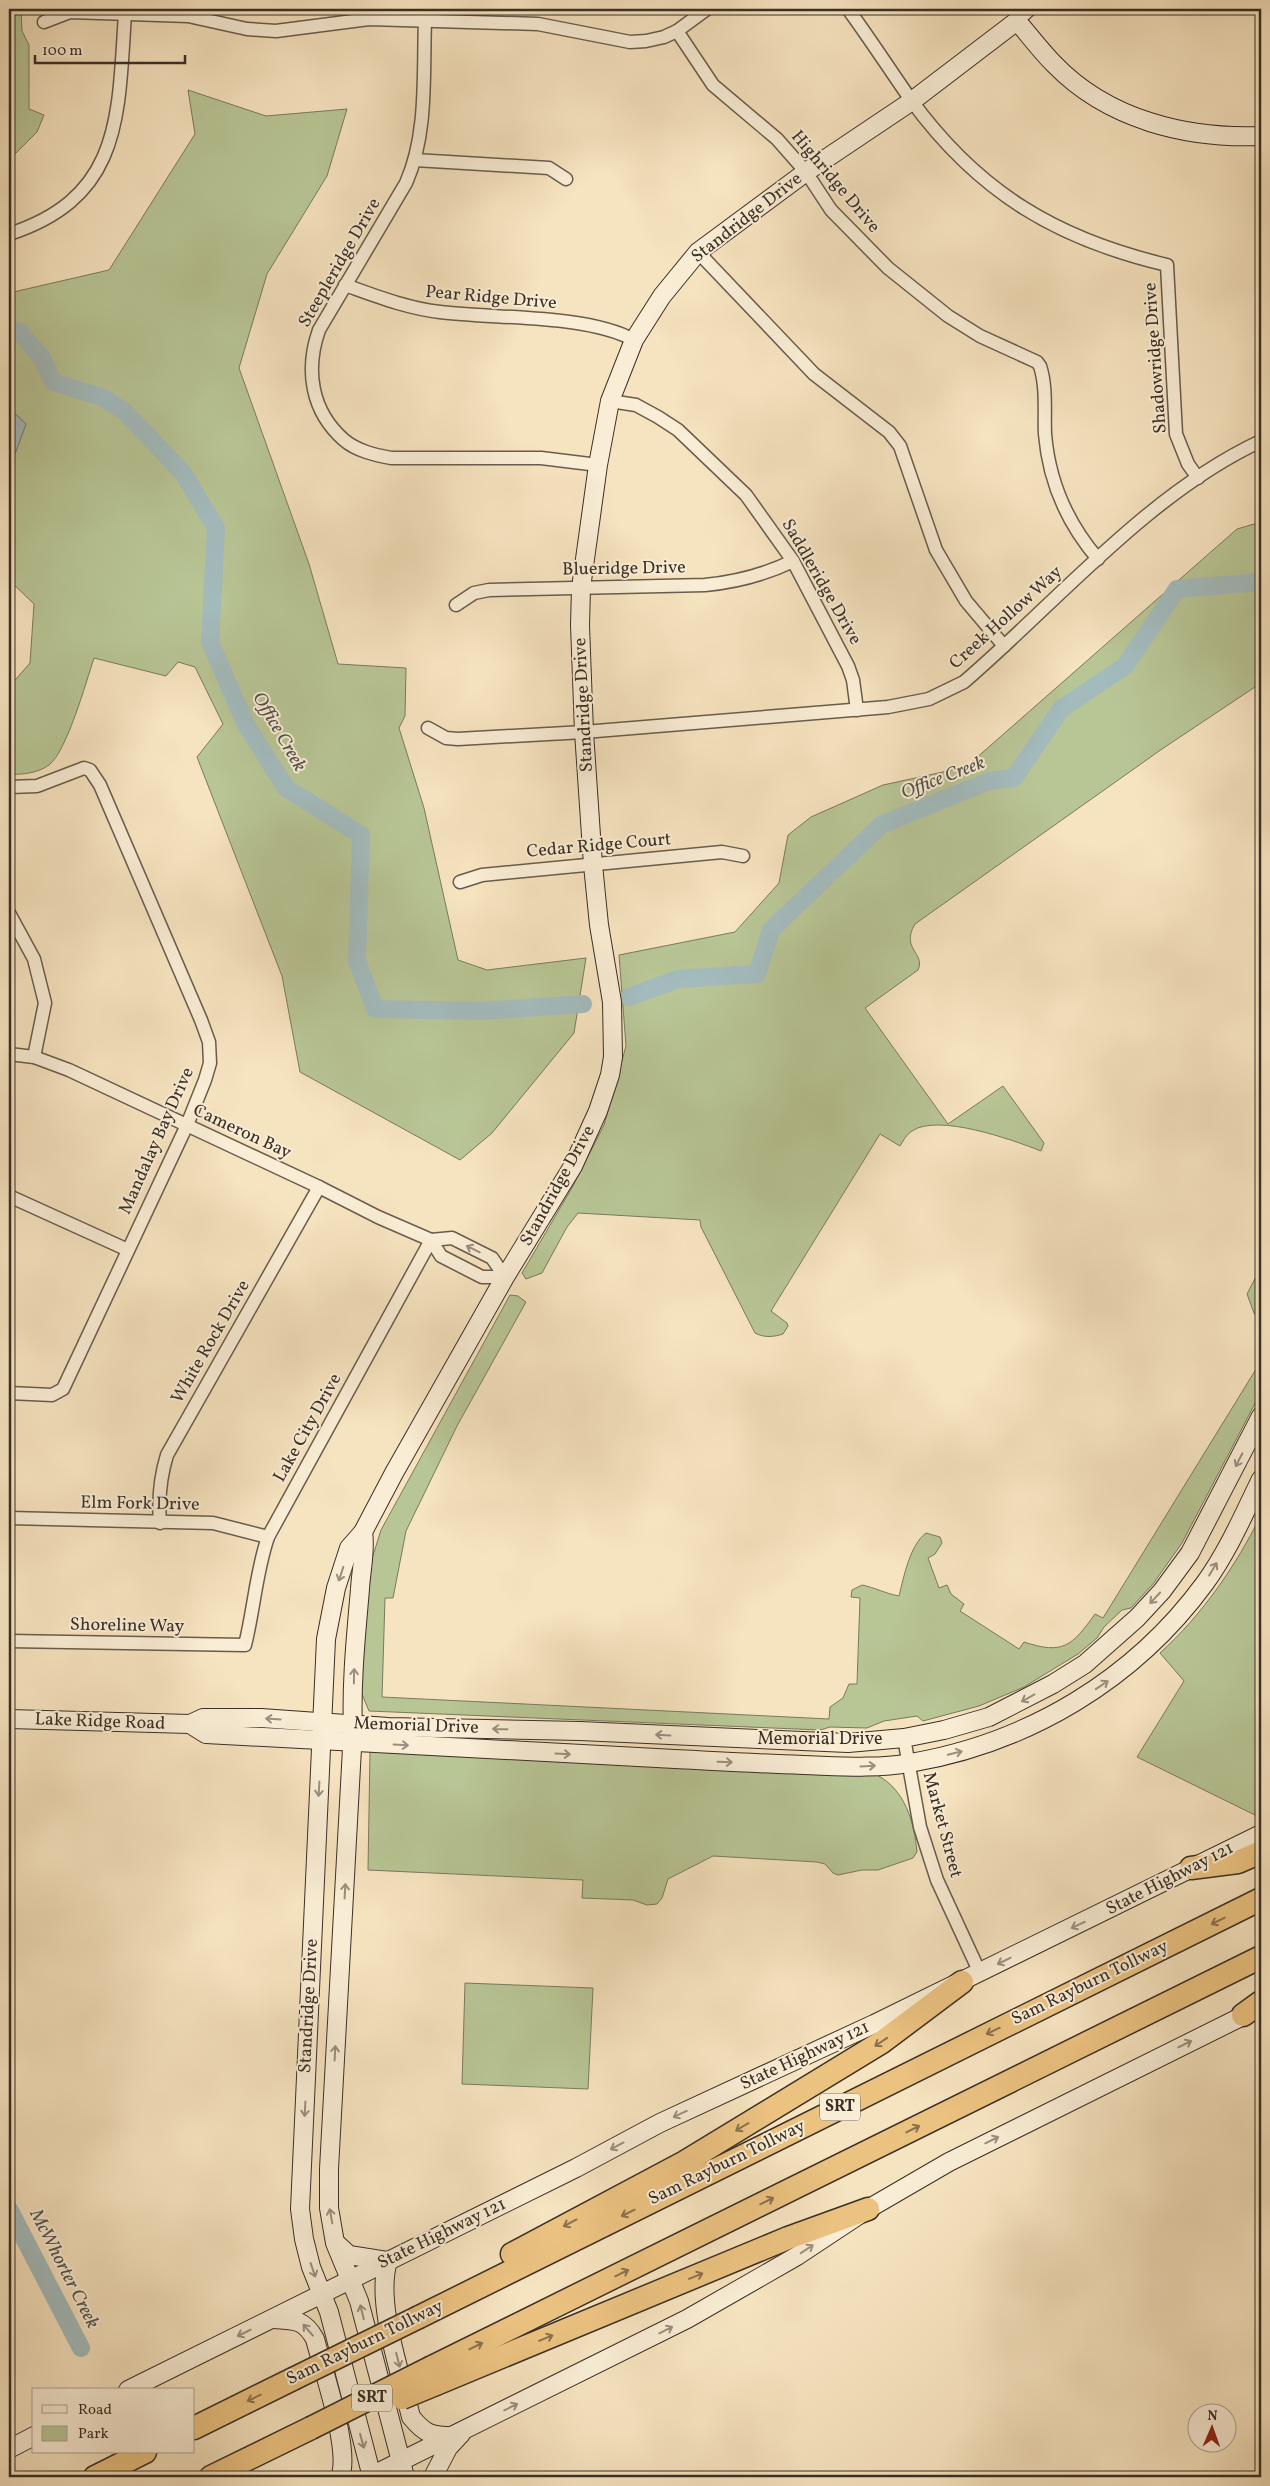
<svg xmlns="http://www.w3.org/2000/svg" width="1270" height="2486" font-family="Vollkorn,serif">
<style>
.green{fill:#b8c595;stroke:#797a5e}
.water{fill:#a3bbbd;stroke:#798381}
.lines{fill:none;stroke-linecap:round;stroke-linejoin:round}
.river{stroke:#a3bbbd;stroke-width:18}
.street-casing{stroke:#695c4c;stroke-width:15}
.secondary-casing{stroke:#3a2f26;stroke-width:20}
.highway-casing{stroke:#3a2f26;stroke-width:25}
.street{stroke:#f9edd5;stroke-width:12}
.secondary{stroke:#f9edd5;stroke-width:18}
.highway{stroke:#ebc280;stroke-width:22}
.highway-bridge-casing{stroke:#3a2f26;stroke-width:25;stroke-linecap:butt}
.highway-bridge{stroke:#ebc280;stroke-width:22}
.oneway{stroke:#9a8e7e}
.oneway2{stroke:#8a714e}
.labels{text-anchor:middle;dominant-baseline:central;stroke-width:4;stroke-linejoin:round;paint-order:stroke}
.shield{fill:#f9edd5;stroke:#73685a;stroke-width:1}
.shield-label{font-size:16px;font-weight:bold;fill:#3a2f26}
.street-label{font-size:18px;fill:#3a2f26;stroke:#f9edd5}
.water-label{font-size:19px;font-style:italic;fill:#54524c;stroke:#f9edd5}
</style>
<rect width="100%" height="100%" fill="#f6e3bf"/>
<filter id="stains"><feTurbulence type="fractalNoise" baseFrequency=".004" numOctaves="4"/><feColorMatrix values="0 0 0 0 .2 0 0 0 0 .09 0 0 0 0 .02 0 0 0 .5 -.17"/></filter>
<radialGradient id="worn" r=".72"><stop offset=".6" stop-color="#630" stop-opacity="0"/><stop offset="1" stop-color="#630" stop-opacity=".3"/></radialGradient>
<g class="green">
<path d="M 9,9 L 21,9 L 22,31 L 29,45 L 29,109 L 44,115 L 37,132 L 9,160 Z"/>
<path d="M 188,90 L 266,116 L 347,109 L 327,176 L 267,274 L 239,368 L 309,564 L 338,664 L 406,668 L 405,716 L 399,728 L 424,808 L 458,960 L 487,970 L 586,958 L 574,1033 L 492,1133 L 460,1160 L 300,1072 L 282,976 L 197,757 L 223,724 L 195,667 L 178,662 L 166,676 L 94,658 C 86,682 67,751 49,765 C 38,773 22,775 9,774 L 9,687 L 30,663 L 34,604 L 9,580 L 9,459 L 15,454 L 26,424 L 9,408 L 9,293 L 109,270 L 195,134 Z"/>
<path d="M 1261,522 L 1261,683 L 1162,749 L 915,924 C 900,949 926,953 918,970 L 865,1008 L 948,1124 L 1003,1086 L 1044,1143 L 1041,1151 C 1013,1140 938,1113 912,1131 C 907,1134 903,1141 900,1146 L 880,1134 L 771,1311 L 787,1323 L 788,1326 L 783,1334 C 774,1337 764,1338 755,1333 L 701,1227 L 700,1220 L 578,1213 L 567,1227 L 542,1273 L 526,1279 L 522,1273 L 573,1186 L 604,1125 L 626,1046 L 619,955 L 735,932 L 779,883 L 788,835 L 811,817 L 883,785 L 966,767 L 1237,529 Z"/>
<path d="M 1261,1267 L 1261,1324 L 1254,1313 L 1247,1294 Z"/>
<path d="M 510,1295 L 518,1296 L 526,1302 L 457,1426 L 406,1531 L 393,1598 L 385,1598 L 382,1697 L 829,1719 L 830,1707 L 843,1698 L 849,1684 L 857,1684 L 860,1598 L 851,1597 L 852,1590 L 862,1585 C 876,1588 884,1593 899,1596 C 904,1576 910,1545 926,1533 L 940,1537 L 942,1543 L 935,1554 L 928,1558 L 939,1588 L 947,1585 L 951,1594 L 964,1604 L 960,1611 L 1019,1649 L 1024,1642 C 1063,1655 1072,1646 1095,1614 L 1103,1618 L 1261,1361 L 1261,1392 L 1182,1543 L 1153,1584 L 1131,1608 L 1122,1610 L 1104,1627 L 1097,1638 L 1078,1654 L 1024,1687 L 979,1706 L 923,1721 L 917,1716 L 884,1721 L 867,1728 L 830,1727 L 820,1730 L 369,1711 L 361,1692 L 365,1600 L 370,1565 L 381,1530 Z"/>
<path d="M 1261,1515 L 1261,1818 L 1137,1757 L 1184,1681 L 1160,1653 C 1202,1615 1236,1566 1261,1515 Z"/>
<path d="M 370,1751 L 877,1775 C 905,1790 914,1821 917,1852 L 913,1858 L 878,1870 L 862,1870 L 838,1875 L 833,1873 L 825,1864 L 817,1862 L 713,1856 L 668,1879 L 662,1898 L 657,1904 L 647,1905 L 633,1900 L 582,1898 L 583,1880 L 368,1870 Z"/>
<path d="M 465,1983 L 593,1988 L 588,2089 L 462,2084 Z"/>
</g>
<path class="water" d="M 9,408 L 26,424 L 15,454 L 9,459 Z"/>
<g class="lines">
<g class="river">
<path d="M 9,330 L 20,332 L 42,358 L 53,382 L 102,397 L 124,411 L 183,473 L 216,528 L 210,642 L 246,725 L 286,788 L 361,835 L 357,961 L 375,1009 L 481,1011 L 583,1004"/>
<path d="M 629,997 L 678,979 L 757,974 L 771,930 L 881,825 L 989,781 L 1014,778 L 1061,709 L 1125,666 L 1177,589 L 1261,582"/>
<path d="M 9,2209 L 81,2348"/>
</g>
<g class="street-casing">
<g id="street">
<path d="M 848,9 C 870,39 890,70 911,100 C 979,193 1057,239 1167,265 L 1176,434 L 1188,464 L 1198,478"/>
<path d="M 425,20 C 423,73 428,134 406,183 L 319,330 C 305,370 311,411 344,440 C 357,451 375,455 391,458 L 541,458 L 598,465"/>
<path d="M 1017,21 L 1030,9"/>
<path d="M 44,22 L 70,12 L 188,16 L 247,29 L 276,31 L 369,19 L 538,24 L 630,42 L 646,41 L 664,37 L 677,31 L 707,9"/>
<path d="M 677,31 L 713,85 L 777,139 L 806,172 L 831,210 L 888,268 L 948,316 L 980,336 L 1037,362 L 1040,366 C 1047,387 1044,413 1045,434 C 1049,482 1067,523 1098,559"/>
<path d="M 415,160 L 549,168 L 566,179"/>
<path d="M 9,234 C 123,197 118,115 125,14"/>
<path d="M 698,252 L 814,374 L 889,432 L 900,446 L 936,550 L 966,601 L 1004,646"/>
<path d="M 345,285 C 376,296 406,308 440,312 C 495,319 586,314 634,340"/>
<path d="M 610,401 L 636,405 L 658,417 L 678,430 L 746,495 L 793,561 L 848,666 L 853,680 L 857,710"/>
<path d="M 456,605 L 474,593 L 489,590 L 705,585 C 736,582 764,575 793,561"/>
<path d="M 428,728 L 446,738 L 458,739 L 584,732 L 888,707 L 929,699 L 964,682 C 1057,602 1149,493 1261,441"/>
<path d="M 9,787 L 37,786 L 84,768 L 90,770 L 100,785 L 201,1020 L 209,1042 L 210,1063 L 205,1080 L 187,1125 L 63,1389 L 52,1395 L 9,1393"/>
<path d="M 460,882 L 482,875 L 722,852 L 743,856"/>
<path d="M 9,913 L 34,959 L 45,1003 L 34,1057"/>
<path d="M 9,1054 L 34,1057 L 69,1070 L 319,1187 L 378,1217 L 431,1240 L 452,1238 L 492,1258 L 505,1277"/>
<path d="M 9,1196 L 128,1250"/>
<path d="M 431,1240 L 441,1256 L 482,1277 L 505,1277"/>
<path d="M 9,1518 L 213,1523 L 268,1537"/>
<path d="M 160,1523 C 158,1499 160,1478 167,1455 L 319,1187"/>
<path d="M 9,1641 L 245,1645 C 254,1609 256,1572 268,1537 L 431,1240"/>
<path d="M 904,1738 L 920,1827 L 937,1880 L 980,1973"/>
</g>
</g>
<g class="secondary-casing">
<g id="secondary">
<path d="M 363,1532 C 366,1551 361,1570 360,1589 C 356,1636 351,1683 353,1730 L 329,2169 L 329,2208 L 335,2243 L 359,2301 L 405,2477"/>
<path d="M 9,1719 L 190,1724 L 206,1734 C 350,1741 494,1750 638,1757 C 693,1760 748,1763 803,1765 C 838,1766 875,1769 910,1763 C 1028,1743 1134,1680 1205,1583 C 1228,1551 1244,1514 1261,1479"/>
<path d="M 190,1724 L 203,1718 L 261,1718 L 388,1727 L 580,1731 L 848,1743 L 904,1738 L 944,1730 L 989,1717 L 1053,1684 L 1085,1664 L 1137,1618 L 1162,1591 L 1190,1553 L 1261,1416"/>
<path d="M 336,2243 L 349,2255 L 387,2261"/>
<path d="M 388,2261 C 375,2303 401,2373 411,2417 C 425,2434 431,2436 453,2436"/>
<path d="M 273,2319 C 294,2320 304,2319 315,2339 C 323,2370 351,2451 340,2477"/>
<path d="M 128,2390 L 576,2168 L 660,2123 L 874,2024 L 1261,1834"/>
<path d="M 9,2449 L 34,2436"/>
<path d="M 369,2477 L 687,2319 L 797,2256 L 868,2209 L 949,2162 L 1255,2010"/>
<path d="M 372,2477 L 329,2312 L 311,2267 L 304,2239 L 300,2209 L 326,1639 L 336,1588 L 349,1548 L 363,1532 L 394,1473 L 505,1277 L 573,1166 L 598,1111 L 610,1075 L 613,1057 L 612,1002 L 599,925 L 593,865 L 584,732 L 580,625 L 581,588 L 598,465 L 610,401 L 634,340 L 662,296 L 698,252 L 806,172 L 912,101 L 1017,21 C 1029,35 1041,51 1054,64 C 1108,120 1187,139 1261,136"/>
<path d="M 433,2477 L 448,2448 L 461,2434"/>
</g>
</g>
<g class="highway-casing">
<g id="highway">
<path d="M 1191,1868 L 1238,1862 L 1261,1852"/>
<path d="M 1243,2015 L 1261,2002"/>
<path d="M 512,2254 L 685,2162 L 882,2042 L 962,1982"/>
<path d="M 419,2317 L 1261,1899"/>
<path d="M 432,2367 L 1261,1957"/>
<path d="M 436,2384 L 788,2238 L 868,2209"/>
<path d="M 194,2428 L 293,2379"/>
<path d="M 95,2477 L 145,2452"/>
<path d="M 211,2477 L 311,2428"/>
</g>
</g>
<use href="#street" class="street"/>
<use href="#secondary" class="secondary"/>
<use href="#highway" class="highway"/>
<g class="highway-bridge-casing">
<g id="highway-bridge">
<path d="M 293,2379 L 419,2317"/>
<path d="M 402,2398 L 436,2384"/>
<path d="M 311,2428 L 432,2367"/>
</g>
</g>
<use href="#highway-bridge" class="highway-bridge"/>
</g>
<defs><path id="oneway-shaft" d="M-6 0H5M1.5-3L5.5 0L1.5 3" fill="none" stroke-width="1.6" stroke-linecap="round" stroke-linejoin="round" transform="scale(1.25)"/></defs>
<g class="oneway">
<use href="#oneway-shaft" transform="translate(473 1249) rotate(-153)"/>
<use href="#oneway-shaft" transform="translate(1239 1460) rotate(117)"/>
<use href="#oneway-shaft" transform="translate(1213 1569) rotate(-59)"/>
<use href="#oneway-shaft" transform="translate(341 1574) rotate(108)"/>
<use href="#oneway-shaft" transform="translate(1155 1598) rotate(133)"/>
<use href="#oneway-shaft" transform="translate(354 1676) rotate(-89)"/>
<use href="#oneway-shaft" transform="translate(1102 1685) rotate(-34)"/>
<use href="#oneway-shaft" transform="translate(1028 1698) rotate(151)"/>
<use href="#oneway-shaft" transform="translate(273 1719) rotate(-176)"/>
<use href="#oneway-shaft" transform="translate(500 1729) rotate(-179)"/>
<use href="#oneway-shaft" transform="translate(663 1735) rotate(-177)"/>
<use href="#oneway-shaft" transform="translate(401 1745) rotate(3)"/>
<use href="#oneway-shaft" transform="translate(955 1753) rotate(-14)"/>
<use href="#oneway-shaft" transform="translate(563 1754) rotate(3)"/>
<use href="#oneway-shaft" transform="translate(725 1762) rotate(2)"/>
<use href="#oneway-shaft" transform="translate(868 1766) rotate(-3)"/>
<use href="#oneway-shaft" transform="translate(319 1789) rotate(93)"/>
<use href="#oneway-shaft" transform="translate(345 1891) rotate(-87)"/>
<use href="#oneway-shaft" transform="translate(1078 1925) rotate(155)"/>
<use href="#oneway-shaft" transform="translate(1004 1961) rotate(154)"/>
<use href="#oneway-shaft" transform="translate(1185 2044) rotate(-26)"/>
<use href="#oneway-shaft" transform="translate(335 2053) rotate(-87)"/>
<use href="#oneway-shaft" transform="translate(305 2109) rotate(93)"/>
<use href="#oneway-shaft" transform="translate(680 2114) rotate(155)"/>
<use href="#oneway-shaft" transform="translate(992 2140) rotate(-26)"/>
<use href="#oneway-shaft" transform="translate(617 2146) rotate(152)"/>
<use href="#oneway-shaft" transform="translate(331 2216) rotate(-100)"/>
<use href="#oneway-shaft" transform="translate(807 2249) rotate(-33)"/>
<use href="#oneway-shaft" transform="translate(313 2270) rotate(71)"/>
<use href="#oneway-shaft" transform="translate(362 2312) rotate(-104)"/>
<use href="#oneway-shaft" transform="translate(308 2330) rotate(-131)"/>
<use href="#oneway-shaft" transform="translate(666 2330) rotate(-27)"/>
<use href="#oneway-shaft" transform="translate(244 2333) rotate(154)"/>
<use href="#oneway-shaft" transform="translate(398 2360) rotate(76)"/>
<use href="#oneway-shaft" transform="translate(511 2407) rotate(-26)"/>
<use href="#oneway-shaft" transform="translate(362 2441) rotate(75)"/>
</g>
<g class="oneway2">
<use href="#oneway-shaft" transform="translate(1218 1921) rotate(154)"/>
<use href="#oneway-shaft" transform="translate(993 2031) rotate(154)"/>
<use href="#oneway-shaft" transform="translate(881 2042) rotate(146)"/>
<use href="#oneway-shaft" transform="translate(742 2127) rotate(149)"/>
<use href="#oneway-shaft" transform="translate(913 2129) rotate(-26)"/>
<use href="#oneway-shaft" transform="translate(767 2201) rotate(-26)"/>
<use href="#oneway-shaft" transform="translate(628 2213) rotate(154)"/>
<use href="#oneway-shaft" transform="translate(570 2223) rotate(152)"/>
<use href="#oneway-shaft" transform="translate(622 2273) rotate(-26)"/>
<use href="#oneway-shaft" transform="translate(696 2276) rotate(-22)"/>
<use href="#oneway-shaft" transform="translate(546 2338) rotate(-22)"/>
<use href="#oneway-shaft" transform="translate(476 2346) rotate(-26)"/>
<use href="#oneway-shaft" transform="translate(254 2398) rotate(154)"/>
</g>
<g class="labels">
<g class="shield">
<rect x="820" y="2093.5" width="40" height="27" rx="4"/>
<rect x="352" y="2384.5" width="40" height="27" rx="4"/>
</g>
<g class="shield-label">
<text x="840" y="2107">SRT</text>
<text x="372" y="2398">SRT</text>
</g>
<g class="street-label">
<text transform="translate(835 182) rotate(50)">Highridge Drive</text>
<text transform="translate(747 218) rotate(-38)">Standridge Drive</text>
<text transform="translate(340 263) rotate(-60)">Steepleridge Drive</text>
<text transform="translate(491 298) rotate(5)">Pear Ridge Drive</text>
<text transform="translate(1156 358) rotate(-94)">Shadowridge Drive</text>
<text transform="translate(624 569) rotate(-1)">Blueridge Drive</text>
<text transform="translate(821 582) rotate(60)">Saddleridge Drive</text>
<text transform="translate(1006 618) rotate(-42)">Creek Hollow Way</text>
<text transform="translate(584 705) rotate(-93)">Standridge Drive</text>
<text transform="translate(599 846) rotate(-5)">Cedar Ridge Court</text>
<text transform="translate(242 1132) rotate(25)">Cameron Bay</text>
<text transform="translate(157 1141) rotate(-66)">Mandalay Bay Drive</text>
<text transform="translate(558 1186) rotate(-61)">Standridge Drive</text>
<text transform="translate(211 1342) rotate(-60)">White Rock Drive</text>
<text transform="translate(308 1428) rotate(-61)">Lake City Drive</text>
<text transform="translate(140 1504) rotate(1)">Elm Fork Drive</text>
<text transform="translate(127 1626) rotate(1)">Shoreline Way</text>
<text transform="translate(100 1722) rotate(2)">Lake Ridge Road</text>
<text transform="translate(416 1726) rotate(2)">Memorial Drive</text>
<text x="820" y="1739">Memorial Drive</text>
<text transform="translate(942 1825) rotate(75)">Market Street</text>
<text transform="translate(1170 1879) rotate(-27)">State Highway 121</text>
<text transform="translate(1090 1983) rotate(-26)">Sam Rayburn Tollway</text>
<text transform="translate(309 2006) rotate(-87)">Standridge Drive</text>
<text transform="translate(805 2056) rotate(-25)">State Highway 121</text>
<text transform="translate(727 2163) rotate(-26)">Sam Rayburn Tollway</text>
<text transform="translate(442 2234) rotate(-26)">State Highway 121</text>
<text transform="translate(365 2343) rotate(-26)">Sam Rayburn Tollway</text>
</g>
<g class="water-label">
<text transform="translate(279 732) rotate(60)">Office Creek</text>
<text transform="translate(943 778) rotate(-21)">Office Creek</text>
<text transform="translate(64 2269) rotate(63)">McWhorter Creek</text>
</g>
</g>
<rect width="1270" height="2486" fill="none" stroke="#f6e3bf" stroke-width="30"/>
<rect x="10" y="10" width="1250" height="2466" fill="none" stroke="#3a2f26" stroke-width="2.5"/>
<rect x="15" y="15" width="1240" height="2456" fill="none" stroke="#3a2f26"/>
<rect x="32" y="2388" width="162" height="65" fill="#f9edd5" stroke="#ada18f"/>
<rect x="42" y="2405" width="25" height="8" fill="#f9edd5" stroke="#ada18f"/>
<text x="78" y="2414" font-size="15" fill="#3a2f26">Road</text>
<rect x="42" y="2426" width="25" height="15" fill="#b8c595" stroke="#ada18f"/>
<text x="78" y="2438" font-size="15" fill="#3a2f26">Park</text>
<g transform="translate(1212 2428) rotate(2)"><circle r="24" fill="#f9edd5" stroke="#ada18f"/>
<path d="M0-4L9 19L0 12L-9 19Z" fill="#8f2418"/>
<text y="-8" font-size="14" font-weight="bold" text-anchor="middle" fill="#3a2f26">N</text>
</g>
<path d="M35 55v8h150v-8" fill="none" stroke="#3a2f26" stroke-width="2.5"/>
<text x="42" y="55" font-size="15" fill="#3a2f26" stroke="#f9edd5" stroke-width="4" paint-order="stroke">100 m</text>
<rect width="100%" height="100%" filter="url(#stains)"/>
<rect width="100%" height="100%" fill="url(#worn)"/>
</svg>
